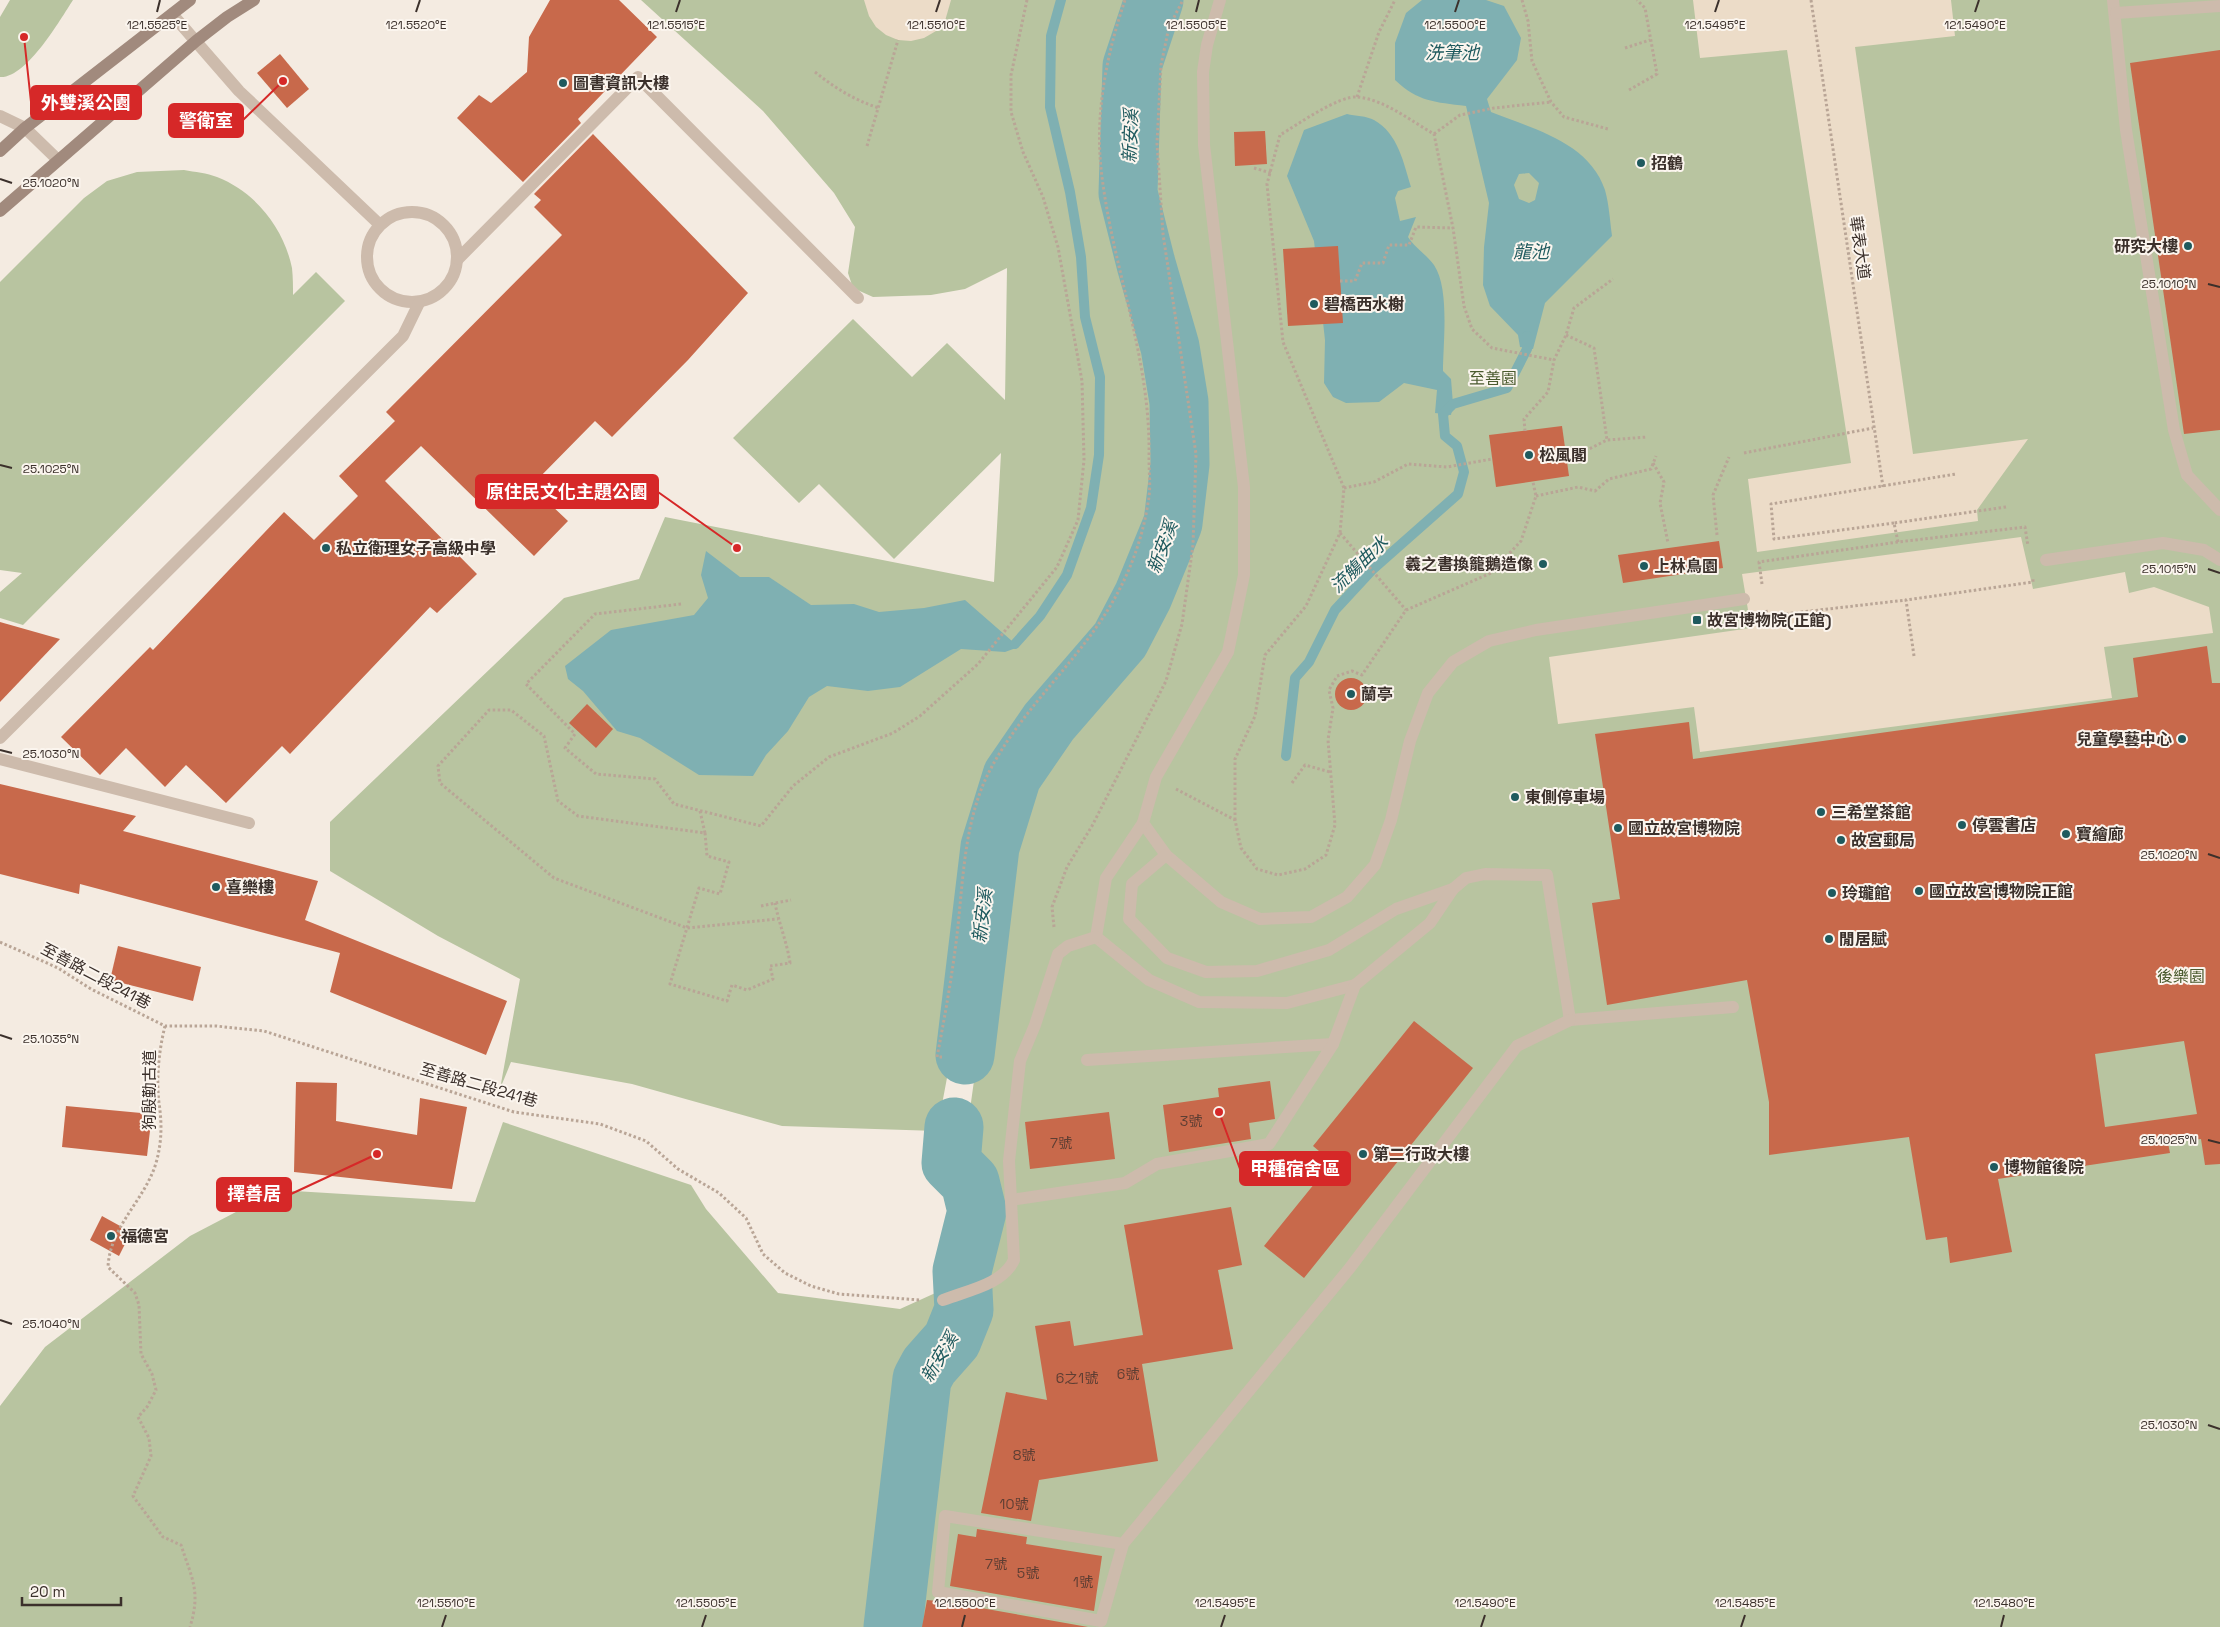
<svg xmlns="http://www.w3.org/2000/svg" width="2220" height="1627" font-family="'Space Grotesk','Noto Sans TC',sans-serif">
<style>
.green{fill:#b8c4a0}
.plaza{fill:#ecdcc8}
.water{fill:#7fb0b2;fill-rule:evenodd}
.lines{fill:none;stroke-linecap:round;stroke-linejoin:round}
.stream{stroke:#7fb0b2;stroke-width:10}
.river{stroke:#7fb0b2;stroke-width:59}
.building{fill:#c8694b;fill-rule:evenodd}
.path{stroke:#b9a596;stroke-width:3;stroke-dasharray:2.5 2.5;stroke-linecap:butt}
.lane{stroke:#cdbbac;stroke-width:12}
.secondary{stroke:#a18a7d;stroke-width:12}
.ticks{fill:none;stroke:#3b302b;stroke-width:2}
.poi-dot{fill:#1f5a5e;stroke:#fbf5ee;stroke-width:2}
.labels{text-anchor:middle;dominant-baseline:central;stroke-width:4;stroke-linejoin:round;paint-order:stroke}
.number-label{font-size:14px;fill:#5e3e33}
.poi-label{font-size:16px;font-weight:bold;fill:#3b302b;stroke:#fbf5ee;text-anchor:start}
.street-label{font-size:16px;fill:#3b302b;stroke:#fbf5ee}
.park-label{font-size:16px;fill:#4a5a2e;stroke:#fbf5ee}
.water-label{font-size:18px;font-style:italic;fill:#1f5a5e;stroke:#fbf5ee}
.ticks-label{font-size:12px;text-anchor:middle;fill:#3b302b;stroke:#fbf5ee;stroke-width:4;stroke-linejoin:round;paint-order:stroke}
.leader{fill:none;stroke:#d62828;stroke-width:2}
.callout-dot{fill:#d62828;stroke:#fbf5ee;stroke-width:2}
.callout{fill:#d62828;stroke:#d62828;stroke-width:2}
.callout-label{font-size:18px;text-anchor:middle;font-weight:bold;fill:#fff}
</style>
<rect width="100%" height="100%" fill="#f4ebe1"/>
<g class="green">
<path d="M 10,0 L 73,0 C 60,20 26,79 0,77 L 0,17 Z"/>
<path d="M 641,0 L 1126,0 L 1123,5 L 1103,120 L 1130,277 L 1156,396 L 1157,517 L 1129,596 L 1087,658 L 1005,756 L 978,835 L 959,1014 L 937,1131 L 782,1126 L 632,1084 L 511,1062 L 500,1089 L 520,979 L 438,936 L 330,871 L 330,822 L 564,598 L 639,579 L 665,517 L 994,582 L 1001,453 L 894,559 L 819,484 L 799,503 L 733,438 L 853,319 L 912,377 L 947,343 L 1005,400 L 1007,268 L 965,289 L 931,295 L 873,297 L 853,288 L 848,273 L 855,227 L 834,193 L 763,111 Z"/>
<path d="M 1170,0 L 2220,0 L 2220,1627 L 0,1627 L 0,1406 L 45,1347 L 190,1236 L 278,1190 L 475,1202 L 503,1122 L 691,1185 L 706,1209 L 778,1293 L 900,1309 L 984,1271 L 993,1181 L 965,1145 L 1004,867 L 1029,788 L 1129,660 L 1184,548 L 1176,373 L 1154,212 L 1146,66 Z"/>
<path d="M 184,170 C 195,172 207,173 217,177 C 256,192 284,229 292,268 C 293,277 293,287 293,295 L 316,272 L 345,301 L 23,625 L 0,618 L 0,592 L 22,573 L 0,570 L 0,282 L 84,198 L 107,181 L 137,172 Z"/>
</g>
<g class="plaza">
<path d="M 864,0 L 951,0 L 945,21 L 936,31 L 924,38 L 911,41 L 898,40 L 886,35 L 876,27 L 869,16 Z"/>
<path d="M 1693,0 L 1951,0 L 1955,36 L 1855,47 L 1913,454 L 2028,439 L 1977,510 L 1978,521 L 1757,552 L 1748,479 L 1851,463 L 1787,50 L 1700,58 Z"/>
<path d="M 2021,537 L 2033,589 L 2125,572 L 2129,593 L 2154,587 L 2209,607 L 2213,633 L 2104,647 L 2112,698 L 1700,752 L 1694,707 L 1558,724 L 1549,657 L 1751,628 L 1742,574 Z"/>
</g>
<g class="water">
<path d="M 1422,0 L 1486,0 L 1504,6 L 1521,38 L 1517,60 L 1487,99 L 1491,112 C 1533,129 1589,142 1605,190 C 1609,204 1610,221 1612,236 L 1545,303 L 1533,349 L 1520,347 L 1518,335 L 1490,306 L 1483,285 L 1484,247 L 1489,203 L 1466,106 C 1435,102 1418,102 1395,80 L 1395,43 L 1406,13 ZM 1529,173 L 1539,183 L 1535,200 L 1529,203 L 1519,199 L 1514,185 L 1519,174 Z"/>
<path d="M 1347,114 C 1355,116 1367,116 1374,120 C 1398,133 1404,164 1411,187 L 1398,191 L 1395,198 L 1400,221 L 1416,217 L 1408,237 C 1415,248 1426,254 1434,265 C 1450,289 1443,343 1443,371 L 1451,379 L 1453,404 L 1451,415 L 1435,413 L 1437,390 L 1404,383 L 1379,402 L 1346,403 L 1333,397 L 1324,383 L 1325,340 L 1314,241 L 1287,176 L 1304,130 Z"/>
<path d="M 706,551 L 740,577 L 769,577 L 811,605 L 854,604 L 879,612 L 924,608 L 965,600 L 1019,647 L 1005,652 L 961,649 L 900,687 L 868,691 L 827,686 L 809,697 L 788,731 L 766,755 L 753,776 L 699,775 L 640,738 L 617,731 L 583,691 L 568,679 L 565,666 L 611,630 L 694,615 L 708,598 L 701,575 Z"/>
</g>
<g class="lines">
<g class="stream">
<path d="M 1015,644 L 1040,616 L 1067,575 L 1091,508 L 1099,455 L 1100,377 L 1085,317 L 1081,257 L 1070,192 L 1050,107 L 1051,36 L 1061,0"/>
<path d="M 1286,756 L 1295,678 L 1309,662 L 1335,610 L 1372,570 L 1458,494 L 1464,472 L 1457,446 L 1445,436 L 1443,414 L 1453,404 L 1507,388 L 1527,349 L 1527,336"/>
</g>
<g class="river">
<path d="M 965,1055 L 990,847 L 1012,776 L 1049,722 L 1120,640 L 1143,596 L 1173,523 L 1180,464 L 1179,402 L 1170,347 L 1146,264 L 1128,193 L 1132,66 L 1154,0"/>
<path d="M 893,1627 L 922,1379 L 929,1366 L 952,1340 L 964,1310 L 962,1271 L 977,1211 L 970,1182 L 951,1163 L 954,1127"/>
</g>
</g>
<g class="building">
<path d="M 550,0 L 619,0 L 657,37 L 578,119 L 581,123 L 523,182 L 457,118 L 479,95 L 491,103 L 527,72 L 529,37 Z"/>
<path d="M 2220,50 L 2220,430 L 2184,434 L 2130,63 Z"/>
<path d="M 280,54 L 309,89 L 287,108 L 257,73 Z"/>
<path d="M 1265,131 L 1267,164 L 1235,166 L 1234,132 Z"/>
<path d="M 593,134 L 748,293 L 688,360 L 612,437 L 595,421 L 531,486 L 568,521 L 534,556 L 421,446 L 385,481 L 477,574 L 437,613 L 430,607 L 290,754 L 282,746 L 226,803 L 186,765 L 165,787 L 126,748 L 100,775 L 61,737 L 150,647 L 153,650 L 284,512 L 314,540 L 358,496 L 339,476 L 395,421 L 386,412 L 562,235 L 534,207 L 541,200 L 534,194 Z"/>
<path d="M 1338,246 L 1343,323 L 1288,326 L 1283,249 Z"/>
<path d="M 1562,426 L 1569,476 L 1496,487 L 1489,435 Z"/>
<path d="M 1719,541 L 1723,568 L 1623,583 L 1618,555 Z"/>
<path d="M 0,622 L 60,639 L 0,702 Z"/>
<path d="M 2207,646 L 2212,683 L 2220,683 L 2220,1164 L 2205,1165 L 2201,1139 L 2168,1143 L 2170,1153 L 1998,1179 L 2012,1252 L 1950,1263 L 1947,1237 L 1926,1240 L 1909,1137 L 1769,1155 L 1769,1102 L 1747,980 L 1607,1005 L 1592,903 L 1620,899 L 1595,734 L 1689,722 L 1693,759 L 2138,697 L 2133,658 ZM 2184,1041 L 2197,1114 L 2105,1127 L 2095,1054 Z"/>
<circle cx="1351" cy="694" r="16"/>
<path d="M 587,704 L 613,729 L 596,748 L 569,723 Z"/>
<path d="M 0,784 L 136,816 L 123,831 L 318,881 L 305,920 L 507,1001 L 486,1055 L 330,992 L 340,953 L 80,884 L 79,894 L 0,874 Z"/>
<path d="M 118,946 L 201,967 L 193,1001 L 110,980 Z"/>
<path d="M 1414,1021 L 1473,1068 L 1304,1278 L 1264,1246 L 1332,1162 L 1313,1146 Z"/>
<path d="M 1270,1081 L 1275,1119 L 1249,1123 L 1251,1139 L 1169,1152 L 1163,1105 L 1219,1097 L 1218,1088 Z"/>
<path d="M 296,1082 L 337,1083 L 336,1121 L 417,1135 L 420,1098 L 467,1107 L 452,1189 L 294,1172 Z"/>
<path d="M 66,1106 L 152,1114 L 147,1156 L 62,1147 Z"/>
<path d="M 1109,1112 L 1115,1159 L 1030,1169 L 1025,1122 Z"/>
<path d="M 1231,1207 L 1242,1265 L 1218,1270 L 1233,1349 L 1142,1364 L 1158,1461 L 1039,1480 L 1031,1521 L 981,1513 L 1006,1392 L 1047,1400 L 1035,1326 L 1070,1321 L 1074,1346 L 1143,1335 L 1124,1225 Z"/>
<path d="M 102,1216 L 131,1232 L 119,1256 L 90,1240 Z"/>
<path d="M 977,1529 L 1027,1537 L 1026,1544 L 1102,1556 L 1094,1611 L 950,1586 L 958,1534 L 976,1537 Z"/>
<path d="M 927,1600 L 947,1602 L 1088,1627 L 922,1627 Z"/>
</g>
<g class="lines">
<g class="path">
<path d="M 1522,0 L 1528,21 L 1532,61 L 1551,102 L 1564,117 L 1608,129"/>
<path d="M 1811,0 L 1883,487"/>
<path d="M 1625,48 L 1650,40"/>
<path d="M 815,72 C 835,88 854,100 879,108"/>
<path d="M 1629,90 L 1657,74 L 1645,8 L 1637,0"/>
<path d="M 1357,97 L 1379,32 L 1395,0"/>
<path d="M 1434,134 L 1460,115 L 1494,108 L 1551,102"/>
<path d="M 867,146 L 898,40"/>
<path d="M 1254,168 L 1271,173"/>
<path d="M 1340,281 L 1355,281 L 1362,263 L 1383,263 L 1389,245 L 1409,245 L 1416,227 L 1453,228"/>
<path d="M 1566,335 L 1594,348 L 1607,440"/>
<path d="M 1525,431 L 1524,419 L 1548,392 L 1554,360 L 1566,335 L 1574,308 L 1613,279"/>
<path d="M 1565,451 L 1589,449 L 1607,440 L 1647,437"/>
<path d="M 1744,453 L 1873,428"/>
<path d="M 1653,463 L 1664,482 L 1660,503 L 1668,543"/>
<path d="M 1344,488 L 1374,482 L 1408,464 L 1447,467 L 1492,459"/>
<path d="M 1536,496 L 1578,487 L 1595,491 L 1609,479 L 1651,469 L 1656,456"/>
<path d="M 2006,507 L 1894,523 L 1898,542 L 2025,527 L 2028,546"/>
<path d="M 1894,523 L 1774,539 L 1771,504 L 1956,474"/>
<path d="M 1340,533 L 1406,610"/>
<path d="M 1717,535 L 1713,495 L 1729,457"/>
<path d="M 1762,584 L 1759,562 L 1898,542"/>
<path d="M 681,604 L 595,614 L 526,684 L 575,734 L 565,748 L 596,774 L 655,779 L 674,804 L 761,826 L 793,786 L 829,757 L 893,733 L 920,716 L 978,664 L 1057,567 L 1078,520 L 1084,460 L 1082,381 L 1058,247 L 1043,197 L 1023,152 L 1011,112 L 1011,75 L 1027,0"/>
<path d="M 1766,610 L 1767,616 L 1906,600"/>
<path d="M 1914,656 L 1906,600 L 2033,582 L 2033,579"/>
<path d="M 1292,783 L 1305,765 L 1330,772"/>
<path d="M 1176,789 L 1235,820 L 1241,848 L 1257,869 L 1278,875 L 1305,869 L 1326,855 L 1335,825 L 1328,740 L 1333,708 L 1329,690 L 1337,676 L 1352,671 L 1362,675 L 1406,610 L 1491,573 L 1521,541 L 1536,496 L 1533,482"/>
<path d="M 700,811 L 705,833 L 578,816 L 558,801 L 544,736 L 511,710 L 489,710 L 438,766 L 440,783 L 554,878 L 687,928 L 778,919"/>
<path d="M 1235,820 L 1235,759 L 1255,716 L 1265,655 L 1306,606 L 1340,533 L 1344,488 L 1283,342 L 1267,184 L 1280,135 C 1297,125 1339,95 1358,97 C 1385,100 1411,121 1434,134 L 1453,228 L 1464,306 L 1472,329 L 1492,348 L 1554,360"/>
<path d="M 705,833 L 707,856 L 729,862 L 720,894 L 699,888 L 670,984 L 727,1001 L 732,985 L 747,990 L 773,979 L 770,966 L 790,963 C 787,942 779,924 775,903"/>
<path d="M 761,906 L 791,900"/>
<path d="M 1054,927 L 1052,907 L 1067,867 L 1092,826 L 1166,681 L 1182,624 L 1193,545 L 1196,454 L 1163,234 L 1157,143 L 1161,65 L 1169,27 L 1183,0"/>
<path d="M 0,942 L 58,968 L 91,989 L 165,1026 L 216,1026 L 264,1031 L 514,1112 L 600,1124 L 646,1141 L 678,1169 L 719,1193 L 746,1218 L 763,1254 L 785,1273 L 811,1286 L 839,1294 L 920,1300"/>
<path d="M 165,1026 C 159,1050 156,1078 159,1103 C 162,1123 162,1142 156,1163 C 145,1200 110,1226 108,1267 L 135,1293 L 139,1305 L 141,1354 L 152,1374 L 156,1390 L 147,1407 L 138,1417 L 149,1438 L 151,1456 L 133,1496 L 163,1537 L 181,1545 C 192,1579 201,1591 190,1627"/>
<path d="M 942,1057 L 937,1057 C 945,1016 952,976 957,935 C 963,882 964,824 987,776 C 1018,713 1073,667 1109,608 C 1129,575 1142,541 1148,503 C 1151,489 1149,473 1149,458 C 1151,359 1114,273 1102,177 C 1094,117 1106,56 1125,0"/>
</g>
<g class="lane">
<path d="M 1220,0 L 1207,45 L 1203,72 L 1204,145 L 1244,487 L 1244,575 L 1228,652 L 1156,777 L 1143,823 L 1166,855 L 1221,902 L 1260,919 L 1311,917 L 1347,897 L 1375,865 L 1391,820 L 1410,741 L 1428,693 L 1453,662 L 1489,641 L 1536,630 L 1744,599"/>
<path d="M 2113,0 L 2126,130 L 2174,430 L 2187,475 L 2220,510"/>
<path d="M 2116,13 L 2220,6"/>
<path d="M 172,14 L 239,91 L 379,224"/>
<path d="M 0,116 L 25,128 L 58,160"/>
<circle cx="412" cy="257" r="45"/>
<path d="M 458,259 L 638,77 L 858,298"/>
<path d="M 2046,560 L 2163,543 L 2204,550 L 2220,560"/>
<path d="M 0,738 L 403,336 L 419,303"/>
<path d="M 0,759 L 249,823"/>
<path d="M 1143,823 L 1106,878 L 1096,937 L 1149,980 L 1199,1002 L 1287,1003 L 1355,985"/>
<path d="M 1166,855 L 1132,884 L 1129,919 L 1167,958 L 1206,972 L 1257,971 L 1329,950 L 1396,909 L 1453,889"/>
<path d="M 1087,1060 L 1333,1044"/>
<path d="M 1011,1200 L 1125,1183 L 1157,1164 L 1269,1144 L 1333,1044 L 1355,985 L 1430,923 L 1453,889 L 1466,878 L 1485,874 L 1547,875 L 1570,1020 L 1733,1007"/>
<path d="M 943,1300 C 968,1290 1002,1285 1014,1260 L 1009,1161 L 1020,1061 L 1035,1025 L 1058,954 L 1068,946 L 1096,937"/>
<path d="M 1123,1544 L 1101,1621 L 938,1592 L 945,1516 L 1123,1544 L 1349,1269 L 1517,1046 L 1570,1020"/>
</g>
<g class="secondary">
<path d="M 0,151 L 25,128 L 190,0"/>
<path d="M 0,211 L 196,41 L 227,17 L 254,0"/>
</g>
</g>
<path class="ticks" d="M 157,12 L 160,0M 416,12 L 420,0M 676,12 L 680,0M 936,12 L 940,0M 1196,12 L 1199,0M 1455,12 L 1459,0M 1715,12 L 1719,0M 1975,12 L 1979,0M 0,179 L 12,183M 2208,284 L 2220,287M 0,465 L 12,468M 2208,569 L 2220,573M 0,750 L 12,753M 2208,854 L 2220,858M 0,1035 L 12,1039M 2208,1140 L 2220,1143M 0,1320 L 12,1324M 2208,1425 L 2220,1429M 442,1627 L 446,1615M 702,1627 L 706,1615M 962,1627 L 965,1615M 1221,1627 L 1225,1615M 1481,1627 L 1485,1615M 1741,1627 L 1745,1615M 2001,1627 L 2004,1615"/>
<g class="poi-dot">
<circle cx="563" cy="83" r="5"/>
<circle cx="1641" cy="163" r="5"/>
<circle cx="2188" cy="246" r="5"/>
<circle cx="1314" cy="304" r="5"/>
<circle cx="1529" cy="455" r="5"/>
<circle cx="326" cy="548" r="5"/>
<circle cx="1543" cy="564" r="5"/>
<circle cx="1644" cy="566" r="5"/>
<rect x="1692" y="615" width="10" height="10" rx="2.5"/>
<circle cx="1351" cy="694" r="5"/>
<circle cx="2182" cy="739" r="5"/>
<circle cx="1515" cy="797" r="5"/>
<circle cx="1821" cy="812" r="5"/>
<circle cx="1962" cy="825" r="5"/>
<circle cx="1618" cy="828" r="5"/>
<circle cx="2066" cy="834" r="5"/>
<circle cx="1841" cy="840" r="5"/>
<circle cx="216" cy="887" r="5"/>
<circle cx="1919" cy="891" r="5"/>
<circle cx="1832" cy="893" r="5"/>
<circle cx="1829" cy="939" r="5"/>
<circle cx="1363" cy="1154" r="5"/>
<circle cx="1994" cy="1167" r="5"/>
<circle cx="111" cy="1236" r="5"/>
</g>
<g class="labels">
<g class="number-label">
<text x="1191" y="1121">3號</text>
<text x="1061" y="1143">7號</text>
<text x="1128" y="1374">6號</text>
<text x="1077" y="1378">6之1號</text>
<text x="1024" y="1455">8號</text>
<text x="1014" y="1504">10號</text>
<text x="996" y="1564">7號</text>
<text x="1028" y="1573">5號</text>
<text x="1083" y="1582">1號</text>
</g>
<g class="poi-label">
<text x="573" y="83">圖書資訊大樓</text>
<text x="1651" y="163">招鶴</text>
<text x="2178" y="246" text-anchor="end">研究大樓</text>
<text x="1324" y="304">碧橋西水榭</text>
<text x="1539" y="455">松風閣</text>
<text x="336" y="548">私立衛理女子高級中學</text>
<text x="1533" y="564" text-anchor="end">羲之書換籠鵝造像</text>
<text x="1654" y="566">上林鳥園</text>
<text x="1707" y="620">故宮博物院(正館)</text>
<text x="1361" y="694">蘭亭</text>
<text x="2172" y="739" text-anchor="end">兒童學藝中心</text>
<text x="1525" y="797">東側停車場</text>
<text x="1831" y="812">三希堂茶館</text>
<text x="1972" y="825">停雲書店</text>
<text x="1628" y="828">國立故宮博物院</text>
<text x="2076" y="834">寶繪廊</text>
<text x="1851" y="840">故宮郵局</text>
<text x="226" y="887">喜樂樓</text>
<text x="1929" y="891">國立故宮博物院正館</text>
<text x="1842" y="893">玲瓏館</text>
<text x="1839" y="939">閒居賦</text>
<text x="1373" y="1154">第二行政大樓</text>
<text x="2004" y="1167">博物館後院</text>
<text x="121" y="1236">福德宮</text>
</g>
<g class="street-label">
<text transform="translate(1860 248) rotate(82)">華表大道</text>
<text transform="translate(96 976) rotate(28)">至善路二段241巷</text>
<text transform="translate(479 1085) rotate(16)">至善路二段241巷</text>
<text transform="translate(149 1090) rotate(-90)">狗殷勤古道</text>
</g>
<g class="park-label">
<text x="1493" y="378">至善園</text>
<text x="2181" y="976">後樂園</text>
</g>
<g class="water-label">
<text x="1452" y="52">洗筆池</text>
<text transform="translate(1130 136) rotate(-88)">新安溪</text>
<text x="1531" y="251">龍池</text>
<text transform="translate(1162 547) rotate(-70)">新安溪</text>
<text transform="translate(1359 564) rotate(-44)">流觴曲水</text>
<text transform="translate(982 916) rotate(-83)">新安溪</text>
<text transform="translate(939 1357) rotate(-59)">新安溪</text>
</g>
</g>
<g class="ticks-label">
<text x="157" y="29">121.5525°E</text>
<text x="416" y="29">121.5520°E</text>
<text x="676" y="29">121.5515°E</text>
<text x="936" y="29">121.5510°E</text>
<text x="1196" y="29">121.5505°E</text>
<text x="1455" y="29">121.5500°E</text>
<text x="1715" y="29">121.5495°E</text>
<text x="1975" y="29">121.5490°E</text>
<text x="51" y="187">25.1020°N</text>
<text x="2169" y="288">25.1010°N</text>
<text x="51" y="473">25.1025°N</text>
<text x="2169" y="573">25.1015°N</text>
<text x="51" y="758">25.1030°N</text>
<text x="2169" y="859">25.1020°N</text>
<text x="51" y="1043">25.1035°N</text>
<text x="2169" y="1144">25.1025°N</text>
<text x="51" y="1328">25.1040°N</text>
<text x="2169" y="1429">25.1030°N</text>
<text x="446" y="1607">121.5510°E</text>
<text x="706" y="1607">121.5505°E</text>
<text x="965" y="1607">121.5500°E</text>
<text x="1225" y="1607">121.5495°E</text>
<text x="1485" y="1607">121.5490°E</text>
<text x="1745" y="1607">121.5485°E</text>
<text x="2004" y="1607">121.5480°E</text>
</g>
<path class="leader" d="M24 37L31 102M283 81L243 120M737 548L658 492M1219 1112L1240 1169M377 1154L291 1194"/>
<g class="callout-dot">
<circle cx="24" cy="37" r="5"/>
<circle cx="283" cy="81" r="5"/>
<circle cx="737" cy="548" r="5"/>
<circle cx="1219" cy="1112" r="5"/>
<circle cx="377" cy="1154" r="5"/>
</g>
<g class="callout">
<rect x="31" y="86" width="110" height="33" rx="5"/>
<rect x="169" y="104" width="74" height="33" rx="5"/>
<rect x="476" y="475" width="182" height="33" rx="5"/>
<rect x="1240" y="1152" width="110" height="33" rx="5"/>
<rect x="217" y="1178" width="74" height="33" rx="5"/>
</g>
<g class="callout-label">
<text x="86" y="109">外雙溪公園</text>
<text x="206" y="127">警衛室</text>
<text x="567" y="498">原住民文化主題公園</text>
<text x="1295" y="1175">甲種宿舍區</text>
<text x="254" y="1200">擇善居</text>
</g>
<path d="M22 1597v8h99v-8" fill="none" stroke="#3b302b" stroke-width="2.5"/>
<text x="30" y="1597" font-size="15" fill="#3b302b" stroke="#fbf5ee" stroke-width="4" paint-order="stroke">20 m</text>
</svg>
